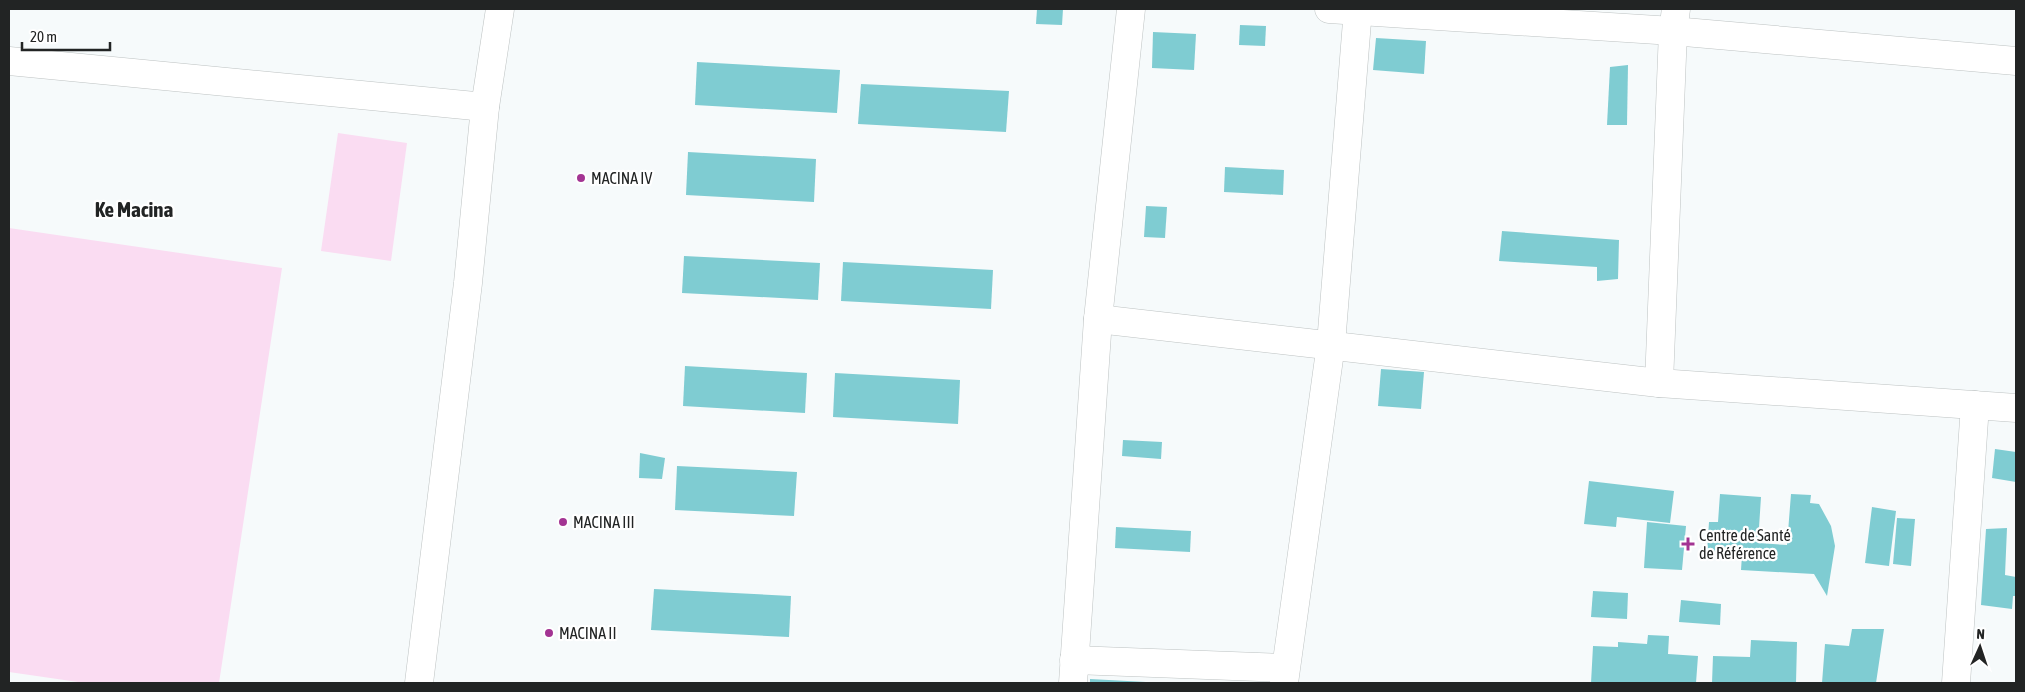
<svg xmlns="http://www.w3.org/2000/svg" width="2025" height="692" font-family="'Asap Condensed',sans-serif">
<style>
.green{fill:#fadcf2}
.building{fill:#7fccd2}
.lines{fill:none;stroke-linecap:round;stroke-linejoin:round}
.minor-casing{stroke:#bdc2c2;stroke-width:29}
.minor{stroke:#fff;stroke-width:28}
.poi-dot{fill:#a33493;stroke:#fff;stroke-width:2}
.labels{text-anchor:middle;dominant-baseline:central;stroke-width:4.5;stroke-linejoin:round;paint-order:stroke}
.poi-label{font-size:16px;fill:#222424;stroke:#fff;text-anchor:start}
.district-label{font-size:21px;font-weight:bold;fill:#222424;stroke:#fff}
</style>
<rect width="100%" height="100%" fill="#f6fafb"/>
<g class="green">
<path d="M 338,133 L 407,143 L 391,261 L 321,251 Z"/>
<path d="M 9,228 L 282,268 L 219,683 L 85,683 L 9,672 Z"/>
</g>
<g class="building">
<path d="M 1037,9 L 1063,9 L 1062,25 L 1036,24 Z"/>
<path d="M 1240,25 L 1266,26 L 1265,46 L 1239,45 Z"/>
<path d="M 1153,32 L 1196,34 L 1194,70 L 1152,68 Z"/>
<path d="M 1376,38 L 1426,41 L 1424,74 L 1373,70 Z"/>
<path d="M 697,62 L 840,70 L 837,113 L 695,105 Z"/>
<path d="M 1628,65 L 1627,125 L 1607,125 L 1610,67 Z"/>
<path d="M 861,84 L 1009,91 L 1006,132 L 858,124 Z"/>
<path d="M 688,152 L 816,159 L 814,202 L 686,195 Z"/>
<path d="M 1225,167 L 1284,170 L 1283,195 L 1224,192 Z"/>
<path d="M 1146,206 L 1167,207 L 1165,238 L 1144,237 Z"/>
<path d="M 1502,231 L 1619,240 L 1618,279 L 1597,281 L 1597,267 L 1499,261 Z"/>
<path d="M 684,256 L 820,263 L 818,300 L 682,293 Z"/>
<path d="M 843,262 L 993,270 L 991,309 L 841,301 Z"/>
<path d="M 685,366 L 807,373 L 805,413 L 683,406 Z"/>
<path d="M 1381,369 L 1424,372 L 1421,409 L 1378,406 Z"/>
<path d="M 835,373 L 960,380 L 958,424 L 833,417 Z"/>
<path d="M 1123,440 L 1162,442 L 1161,459 L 1122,456 Z"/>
<path d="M 1995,449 L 2016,452 L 2016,482 L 1992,478 Z"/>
<path d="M 640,453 L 665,458 L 662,479 L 639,478 Z"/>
<path d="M 677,466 L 797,472 L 794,516 L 675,510 Z"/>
<path d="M 1589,481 L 1674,491 L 1670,523 L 1617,517 L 1616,527 L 1584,524 Z"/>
<path d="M 1720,494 L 1761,497 L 1758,543 L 1787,545 L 1791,494 L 1811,495 L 1810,503 L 1819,504 L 1831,526 L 1835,546 L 1827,596 L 1814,574 L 1741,570 L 1742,555 L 1707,553 L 1709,522 L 1718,522 Z"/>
<path d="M 1872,507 L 1896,511 L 1889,566 L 1865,563 Z"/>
<path d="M 1897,518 L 1915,519 L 1911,566 L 1893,564 Z"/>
<path d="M 1647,522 L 1686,526 L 1682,570 L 1644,568 Z"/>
<path d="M 1116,527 L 1191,531 L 1190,552 L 1115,548 Z"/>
<path d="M 2007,528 L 2005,575 L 2016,577 L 2016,596 L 2013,596 L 2012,609 L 1981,605 L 1986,529 Z"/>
<path d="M 654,589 L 791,596 L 789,637 L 651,630 Z"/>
<path d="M 1593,591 L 1628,593 L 1627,619 L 1591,617 Z"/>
<path d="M 1681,600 L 1721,604 L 1720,625 L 1679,622 Z"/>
<path d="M 1852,629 L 1884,629 L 1876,683 L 1822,683 L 1825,644 L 1849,646 Z"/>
<path d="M 1648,635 L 1669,636 L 1668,654 L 1698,656 L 1696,683 L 1591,683 L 1593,646 L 1618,647 L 1618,642 L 1647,644 Z"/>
<path d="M 1751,640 L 1797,642 L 1796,683 L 1712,683 L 1713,656 L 1750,657 Z"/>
<path d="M 1090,679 L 1146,682 L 1146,683 L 1090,683 Z"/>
</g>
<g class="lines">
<g class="minor-casing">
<g id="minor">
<path d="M 1329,9 L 1673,31 L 2016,61"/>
<path d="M 9,61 L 485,107"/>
<path d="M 1098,319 L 1659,383 L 2016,408"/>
<path d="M 1659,383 L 1673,31 L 1676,9"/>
<path d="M 1074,660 L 1285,668"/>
<path d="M 419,683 L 468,283 L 485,107 L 500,9"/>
<path d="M 1073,683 L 1098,319 L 1131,9"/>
<path d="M 1284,683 L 1331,344 L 1358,9"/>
<path d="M 1956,683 L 1975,405"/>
</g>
</g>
<use href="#minor" class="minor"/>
</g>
<g class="poi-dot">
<circle cx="581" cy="178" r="5"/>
<circle cx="563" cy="522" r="5"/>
<path d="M1685.5 536.5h5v5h5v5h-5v5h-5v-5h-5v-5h5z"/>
<circle cx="549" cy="633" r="5"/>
</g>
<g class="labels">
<g class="poi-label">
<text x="591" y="178">MACINA IV</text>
<text x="573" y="522">MACINA III</text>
<text x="1699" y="535">Centre de Santé<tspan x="1699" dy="18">de Référence</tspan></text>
<text x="559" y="633">MACINA II</text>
</g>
<g class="district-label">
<text x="134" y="209">Ke Macina</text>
</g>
</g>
<rect width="2025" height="692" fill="none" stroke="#222424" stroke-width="20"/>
<g transform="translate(1980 647) rotate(3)" stroke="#ffffff" stroke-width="4" paint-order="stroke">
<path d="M0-4L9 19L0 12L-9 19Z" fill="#222424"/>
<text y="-8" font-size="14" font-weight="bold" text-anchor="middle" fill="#222424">N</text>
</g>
<path d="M22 42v8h88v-8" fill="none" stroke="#222424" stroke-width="2.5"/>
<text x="30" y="42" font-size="15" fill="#222424" stroke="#ffffff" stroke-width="4" paint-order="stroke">20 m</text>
</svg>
